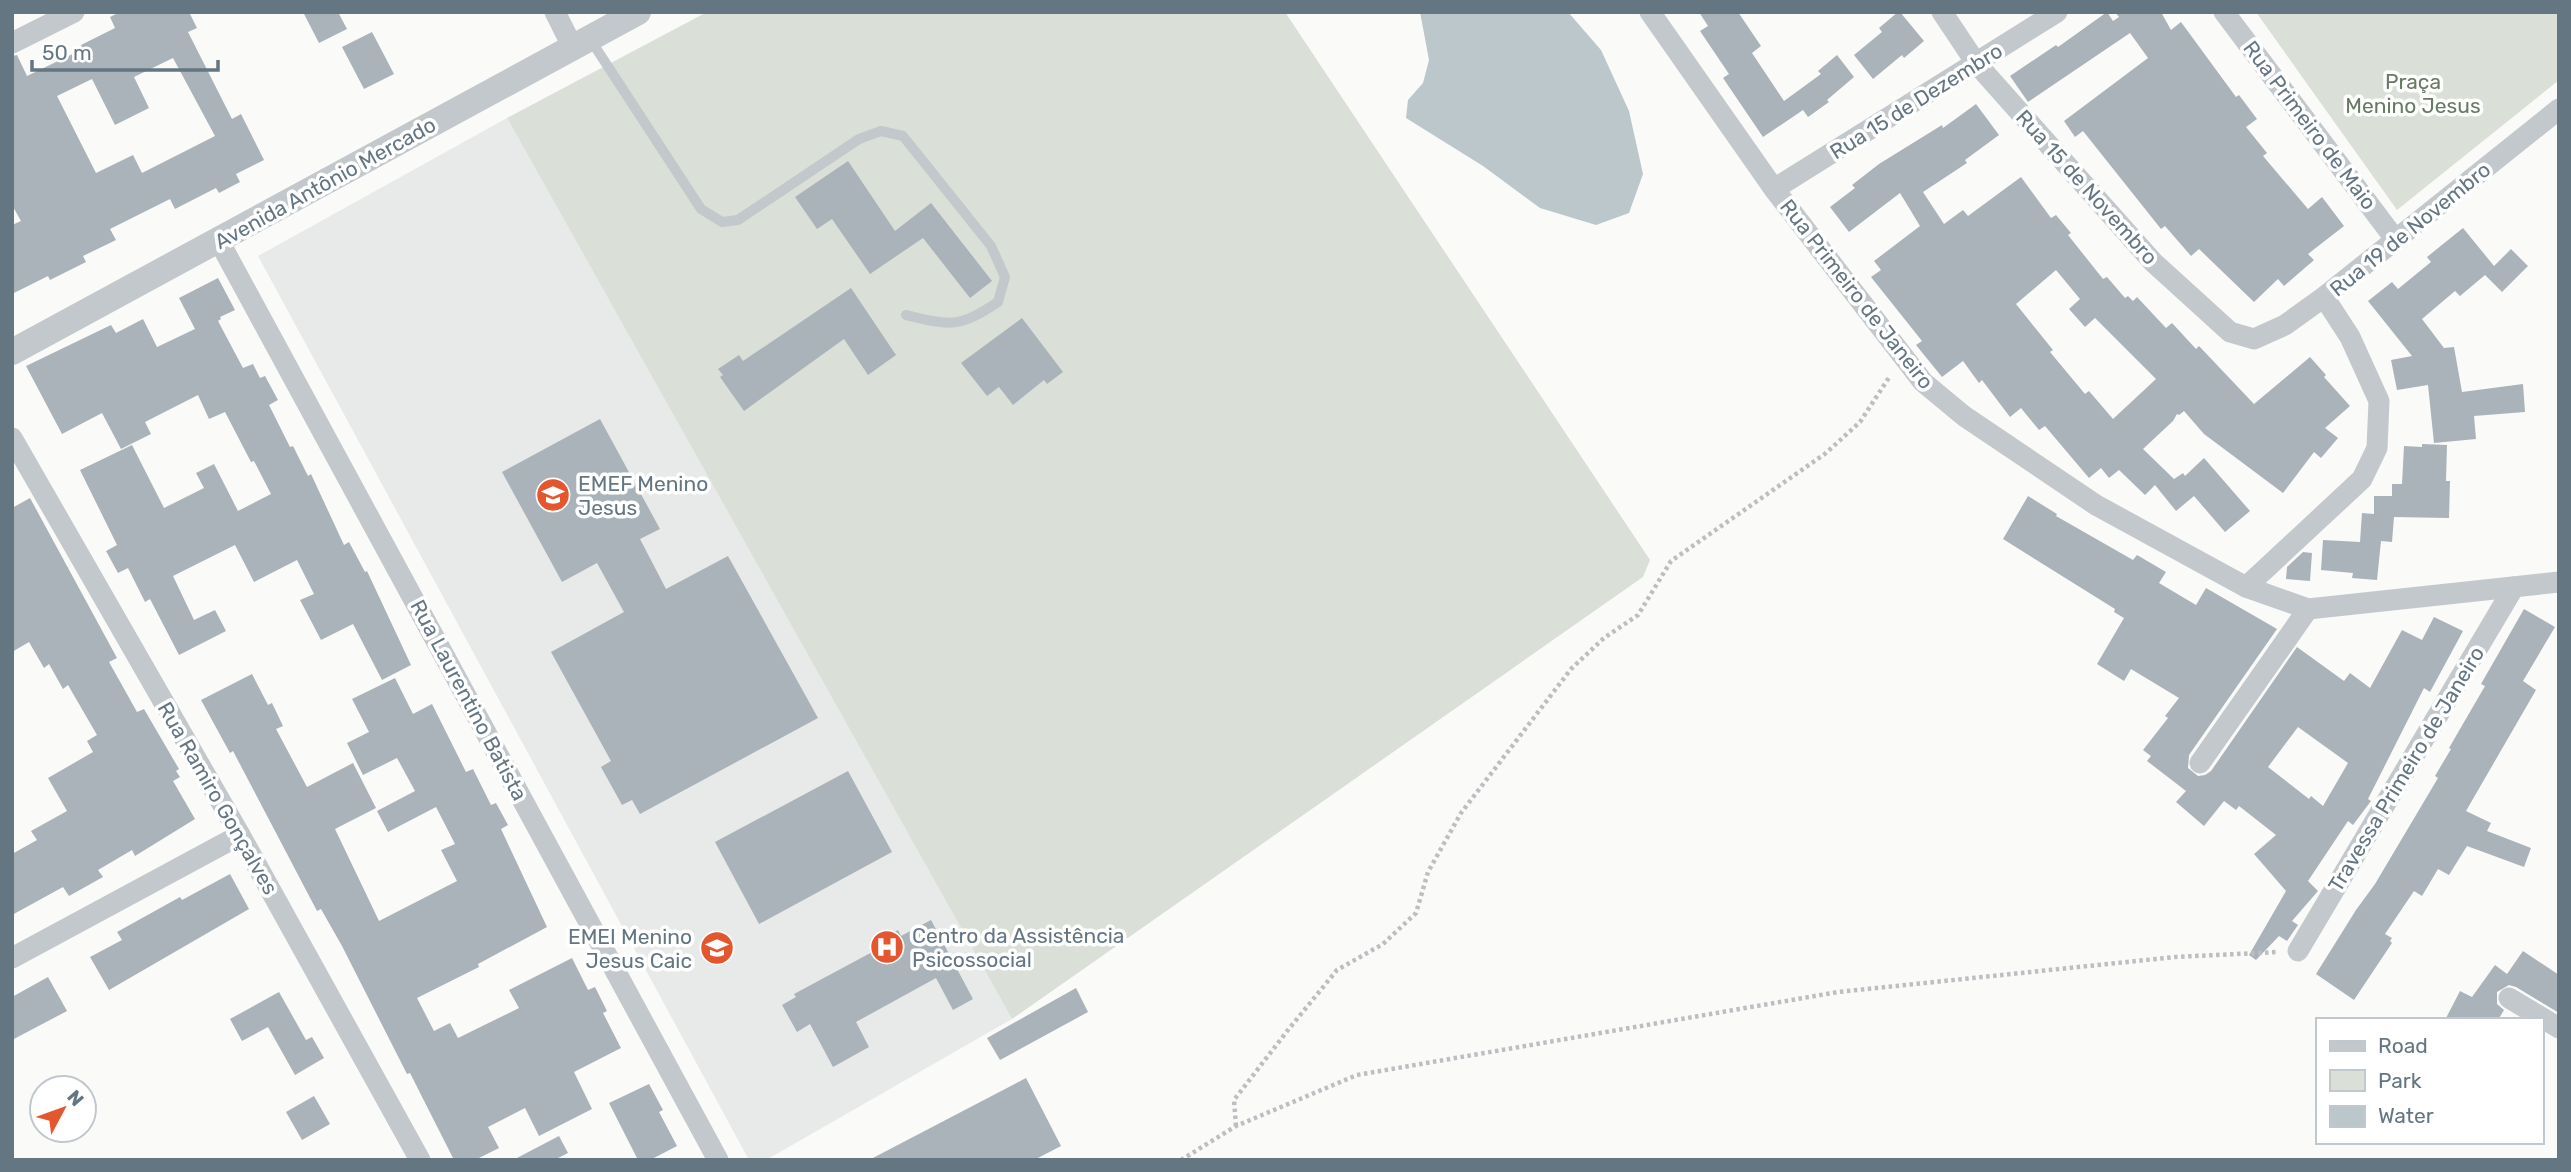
<svg xmlns="http://www.w3.org/2000/svg" width="2571" height="1172" font-family="Rubik,sans-serif">
<style>
.built{fill:#e8e9e9}
.green{fill:#dadfd7}
.water{fill:#bbc7cb}
.building{fill:#aab3b9;fill-rule:evenodd}
.lines{fill:none;stroke-linecap:round;stroke-linejoin:round}
.path{stroke:#bbbfc2;stroke-width:4.5;stroke-dasharray:3.5 3.5;stroke-linecap:butt}
.service{stroke:#c3c8cc;stroke-width:10}
.minor{stroke:#c3c8cc;stroke-width:21}
.tertiary{stroke:#c3c8cc;stroke-width:26}
.labels{text-anchor:middle;dominant-baseline:central;stroke-width:7;stroke-linejoin:round;paint-order:stroke}
.park-label{font-size:21px;fill:#687a64;stroke:#fff}
.street-label{font-size:21px;fill:#657683;stroke:#fff}
.poi-label{font-size:21px;fill:#657683;stroke:#fff;text-anchor:start}
</style>
<rect width="100%" height="100%" fill="#fafaf8"/>
<path class="built" d="M 507,118 L 1012,1019 L 766,1160 L 749,1160 L 258,256 Z"/>
<g class="green">
<path d="M 707,12 L 1285,12 L 1650,560 L 1643,577 L 1012,1019 L 507,118 Z"/>
<path d="M 2256,12 L 2559,12 L 2559,80 L 2397,210 Z"/>
</g>
<path class="water" d="M 1420,12 L 1568,12 L 1601,50 L 1629,111 L 1643,174 L 1629,213 L 1596,225 L 1540,208 L 1483,166 L 1406,118 L 1408,100 L 1423,83 L 1429,60 Z"/>
<g class="building">
<path d="M 120,12 L 189,12 L 197,28 L 188,32 L 232,119 L 241,114 L 264,160 L 236,174 L 240,182 L 219,193 L 216,188 L 175,209 L 170,199 L 110,229 L 116,240 L 83,256 L 86,262 L 50,280 L 48,276 L 12,294 L 12,225 L 21,221 L 12,205 L 12,56 L 17,55 L 27,76 L 83,49 L 81,45 L 115,28 L 110,17 ZM 173,58 L 215,136 L 142,173 L 133,155 L 96,173 L 57,96 L 92,79 L 115,125 L 149,108 L 134,77 Z"/>
<path d="M 303,12 L 338,12 L 347,29 L 319,43 Z"/>
<path d="M 1699,12 L 1738,12 L 1761,46 L 1752,53 L 1784,101 L 1821,74 L 1818,71 L 1837,55 L 1854,77 L 1827,100 L 1829,102 L 1808,117 L 1803,110 L 1763,137 L 1723,78 L 1729,74 L 1700,31 L 1708,26 Z"/>
<path d="M 1898,12 L 1900,12 L 1924,41 L 1904,58 L 1902,55 L 1873,79 L 1854,55 L 1882,32 L 1879,28 Z"/>
<path d="M 2107,12 L 2113,21 L 2119,17 L 2115,12 L 2161,12 L 2171,30 L 2181,22 L 2236,97 L 2239,95 L 2257,119 L 2246,127 L 2267,153 L 2263,156 L 2308,209 L 2322,197 L 2344,226 L 2308,254 L 2314,260 L 2284,286 L 2278,279 L 2254,302 L 2199,249 L 2191,256 L 2165,226 L 2161,229 L 2083,131 L 2075,137 L 2064,121 L 2148,58 L 2130,33 L 2028,102 L 2010,76 L 2056,45 L 2058,47 Z"/>
<path d="M 372,32 L 394,74 L 364,89 L 342,47 Z"/>
<path d="M 1976,104 L 1999,135 L 1965,160 L 1967,163 L 1923,192 L 1944,224 L 1963,210 L 1968,216 L 2021,177 L 2051,218 L 2056,215 L 2071,233 L 2068,235 L 2103,279 L 2107,277 L 2125,298 L 2128,296 L 2133,301 L 2137,297 L 2166,328 L 2172,323 L 2196,349 L 2199,346 L 2254,404 L 2310,357 L 2326,375 L 2324,377 L 2350,406 L 2325,428 L 2338,438 L 2321,458 L 2314,452 L 2283,493 L 2204,434 L 2184,411 L 2179,415 L 2177,414 L 2173,421 L 2143,449 L 2174,479 L 2183,473 L 2185,476 L 2204,458 L 2250,511 L 2225,532 L 2194,496 L 2176,511 L 2155,485 L 2145,495 L 2119,470 L 2109,478 L 2101,468 L 2089,478 L 2045,426 L 2039,430 L 2021,408 L 2010,417 L 1982,380 L 1979,383 L 1963,361 L 1942,377 L 1916,345 L 1922,341 L 1871,277 L 1881,270 L 1874,261 L 1920,226 L 1900,193 L 1849,232 L 1830,207 L 1855,188 L 1852,185 L 1879,164 L 1942,125 L 1943,128 ZM 2056,270 L 2080,299 L 2069,309 L 2085,327 L 2095,318 L 2156,379 L 2113,419 L 2089,391 L 2085,394 L 2050,352 L 2053,350 L 2016,304 Z"/>
<path d="M 848,161 L 895,231 L 931,203 L 992,281 L 970,298 L 923,238 L 870,274 L 832,219 L 817,229 L 795,197 Z"/>
<path d="M 2463,228 L 2494,266 L 2511,249 L 2528,266 L 2502,292 L 2485,275 L 2460,296 L 2455,291 L 2422,319 L 2444,348 L 2454,347 L 2462,392 L 2523,384 L 2525,412 L 2474,416 L 2476,439 L 2434,443 L 2428,385 L 2397,390 L 2391,360 L 2412,356 L 2368,301 L 2392,282 L 2398,289 L 2431,262 L 2427,257 Z"/>
<path d="M 218,278 L 235,310 L 220,317 L 221,319 L 218,321 L 243,368 L 253,364 L 260,378 L 265,376 L 278,400 L 269,405 L 290,447 L 293,446 L 308,476 L 311,474 L 344,545 L 349,542 L 365,572 L 367,571 L 411,665 L 382,680 L 353,624 L 321,640 L 300,600 L 314,594 L 297,560 L 254,582 L 235,545 L 173,576 L 194,620 L 215,610 L 226,631 L 179,655 L 150,599 L 145,602 L 128,568 L 118,573 L 106,551 L 117,545 L 80,470 L 132,445 L 164,508 L 204,488 L 196,473 L 214,464 L 238,511 L 271,494 L 254,461 L 251,462 L 225,412 L 209,419 L 198,395 L 145,422 L 151,434 L 121,449 L 102,413 L 62,434 L 26,366 L 111,325 L 116,333 L 143,319 L 157,347 L 195,329 L 179,298 Z"/>
<path d="M 851,288 L 896,355 L 868,375 L 844,339 L 744,411 L 720,377 L 723,375 L 718,369 L 739,355 L 743,361 Z"/>
<path d="M 1022,318 L 1063,372 L 1047,384 L 1044,380 L 1013,405 L 999,387 L 987,396 L 961,363 Z"/>
<path d="M 600,419 L 660,529 L 640,539 L 666,589 L 728,556 L 818,718 L 640,814 L 632,800 L 622,805 L 601,767 L 611,761 L 551,652 L 624,612 L 597,563 L 562,582 L 502,472 Z"/>
<path d="M 2422,444 L 2447,445 L 2446,481 L 2450,481 L 2449,518 L 2394,517 L 2392,542 L 2381,541 L 2377,580 L 2352,578 L 2353,573 L 2321,570 L 2323,540 L 2360,542 L 2362,513 L 2374,514 L 2374,496 L 2392,496 L 2392,484 L 2402,484 L 2404,446 L 2422,447 Z"/>
<path d="M 2028,496 L 2057,514 L 2056,516 L 2133,560 L 2137,555 L 2166,572 L 2159,583 L 2196,605 L 2206,588 L 2277,629 L 2189,755 L 2188,768 L 2198,776 L 2205,775 L 2211,771 L 2297,647 L 2344,681 L 2350,673 L 2370,688 L 2402,630 L 2422,640 L 2434,617 L 2463,631 L 2430,692 L 2424,688 L 2368,799 L 2371,801 L 2353,825 L 2348,821 L 2308,881 L 2318,891 L 2292,921 L 2298,925 L 2287,941 L 2279,936 L 2256,960 L 2249,955 L 2286,891 L 2254,854 L 2276,835 L 2239,806 L 2236,810 L 2224,801 L 2204,826 L 2176,802 L 2186,791 L 2147,761 L 2151,756 L 2143,750 L 2168,718 L 2165,716 L 2179,698 L 2131,669 L 2124,681 L 2097,664 L 2124,618 L 2114,612 L 2115,609 L 2003,539 ZM 2298,727 L 2348,763 L 2323,806 L 2311,796 L 2309,799 L 2268,767 Z"/>
<path d="M 30,498 L 117,658 L 109,662 L 137,712 L 144,709 L 179,769 L 176,771 L 180,777 L 173,781 L 195,819 L 135,856 L 132,850 L 98,870 L 103,877 L 69,896 L 63,887 L 12,915 L 12,854 L 37,840 L 31,831 L 67,811 L 48,778 L 93,752 L 87,741 L 97,735 L 68,685 L 63,689 L 49,664 L 44,668 L 29,642 L 12,652 L 12,508 Z"/>
<path d="M 2303,552 L 2312,553 L 2310,581 L 2286,579 L 2287,567 Z"/>
<path d="M 2524,609 L 2555,627 L 2523,681 L 2536,690 L 2466,811 L 2491,823 L 2487,831 L 2531,848 L 2524,867 L 2467,846 L 2449,875 L 2438,869 L 2422,896 L 2414,891 L 2385,934 L 2392,938 L 2390,941 L 2392,943 L 2354,1000 L 2316,974 L 2356,910 L 2375,884 L 2438,778 L 2435,776 L 2451,749 L 2449,748 L 2485,686 L 2481,684 Z"/>
<path d="M 252,674 L 268,705 L 272,703 L 283,726 L 276,729 L 307,787 L 353,763 L 376,808 L 335,829 L 379,921 L 457,881 L 441,850 L 455,844 L 436,807 L 388,832 L 377,811 L 415,791 L 397,758 L 363,775 L 347,743 L 369,732 L 352,699 L 395,678 L 413,714 L 432,704 L 466,772 L 473,769 L 491,805 L 496,803 L 508,825 L 501,829 L 547,927 L 478,964 L 479,967 L 417,998 L 434,1031 L 450,1023 L 458,1038 L 519,1008 L 509,990 L 572,958 L 588,990 L 595,987 L 607,1011 L 603,1013 L 621,1048 L 574,1072 L 592,1109 L 539,1136 L 525,1108 L 488,1127 L 499,1148 L 475,1160 L 454,1160 L 410,1073 L 407,1074 L 342,946 L 321,909 L 317,911 L 233,751 L 230,753 L 201,700 Z"/>
<path d="M 848,771 L 892,852 L 759,924 L 715,842 Z"/>
<path d="M 230,874 L 249,909 L 109,990 L 90,957 L 122,940 L 117,932 L 180,897 L 182,900 Z"/>
<path d="M 931,920 L 973,999 L 953,1010 L 936,978 L 856,1022 L 869,1047 L 833,1067 L 810,1024 L 797,1032 L 782,1005 L 796,997 L 794,994 L 876,950 L 872,944 L 898,930 L 901,936 Z"/>
<path d="M 2523,951 L 2559,975 L 2559,1013 L 2516,987 L 2509,985 L 2497,992 L 2497,1004 L 2504,1010 L 2498,1020 L 2445,1020 L 2460,991 L 2472,997 L 2495,965 L 2507,974 Z"/>
<path d="M 48,977 L 67,1011 L 12,1040 L 12,997 Z"/>
<path d="M 1076,988 L 1088,1012 L 1000,1060 L 987,1038 Z"/>
<path d="M 279,992 L 306,1040 L 312,1037 L 324,1058 L 295,1075 L 268,1027 L 242,1041 L 230,1019 Z"/>
<path d="M 1026,1078 L 1061,1146 L 1034,1160 L 869,1160 Z"/>
<path d="M 649,1084 L 663,1110 L 659,1112 L 677,1146 L 650,1160 L 638,1160 L 609,1103 Z"/>
<path d="M 314,1096 L 330,1124 L 302,1140 L 286,1112 Z"/>
<path d="M 559,1136 L 568,1153 L 554,1160 L 513,1160 Z"/>
</g>
<g class="lines">
<g class="path">
<path d="M 1236,1126 L 1234,1100 L 1288,1030 L 1337,970 L 1383,944 L 1416,913 L 1428,872 L 1461,813 L 1571,669 L 1604,638 L 1638,615 L 1671,561 L 1826,453 L 1860,422 L 1890,376"/>
<path d="M 1181,1160 L 1236,1126 L 1357,1075 L 1838,992 L 2175,957 L 2278,952"/>
</g>
<path class="service" d="M 590,39 L 701,209 L 722,222 L 738,220 L 859,139 L 881,131 L 903,136 L 991,246 L 1005,277 L 998,302 C 959,328 951,326 906,315"/>
<g class="minor">
<path d="M 555,12 L 573,48"/>
<path d="M 1650,12 L 1774,189 L 1923,382 L 1964,416 L 2096,505 L 2246,587 L 2308,609 L 2559,582"/>
<path d="M 1942,12 L 1976,63 L 2153,262 L 2230,332 L 2254,339 L 2285,325 L 2324,297 L 2559,109"/>
<path d="M 2224,12 L 2395,239"/>
<path d="M 12,43 L 74,12"/>
<path d="M 1774,189 L 2057,12"/>
<path d="M 219,241 L 718,1160"/>
<path d="M 12,438 L 240,835 L 420,1160"/>
<path d="M 2246,587 L 2362,479 L 2377,448 L 2379,401 L 2350,337 L 2324,297"/>
<path d="M 2200,763 L 2308,609"/>
<path d="M 2298,951 L 2514,587"/>
<path d="M 12,958 L 240,835"/>
<path d="M 2509,998 L 2559,1028"/>
</g>
<path class="tertiary" d="M 12,352 L 638,12"/>
</g>
<defs>
<g id="school-disc" transform="scale(1.75)"><circle r="9.5" fill="#e4572e" stroke="#fff"/><path d="M0-5L7-2L0 1L-7-2ZM-4 1L0 2.5L4 1V4Q0 6-4 4Z" fill="#fff"/></g>
<g id="hospital-disc" transform="scale(1.75)"><circle r="9.5" fill="#e4572e" stroke="#fff"/><path d="M-5-5h3v3.5h4V-5h3V5h-3V1.5h-4V5h-3Z" fill="#fff"/></g>
</defs>
<g fill-rule="evenodd">
<use href="#school-disc" x="553" y="495"/>
<use href="#hospital-disc" x="887" y="947"/>
<use href="#school-disc" x="717" y="948"/>
</g>
<g class="labels">
<g class="park-label">
<text x="2413" y="81">Praça<tspan x="2413" dy="24">Menino Jesus</tspan></text>
</g>
<g class="street-label">
<text transform="translate(1916 101) rotate(-32)">Rua 15 de Dezembro</text>
<text transform="translate(2310 125) rotate(53)">Rua Primeiro de Maio</text>
<text transform="translate(325 183) rotate(-29)">Avenida Antônio Mercado</text>
<text transform="translate(2087 187) rotate(48)">Rua 15 de Novembro</text>
<text transform="translate(2410 229) rotate(-39)">Rua 19 de Novembro</text>
<text transform="translate(1857 294) rotate(52)">Rua Primeiro de Janeiro</text>
<text transform="translate(469 700) rotate(62)">Rua Laurentino Batista</text>
<text transform="translate(2406 769) rotate(-59)">Travessa Primeiro de Janeiro</text>
<text transform="translate(218 798) rotate(60)">Rua Ramiro Gonçalves</text>
</g>
<g class="poi-label">
<text x="578" y="483">EMEF Menino<tspan x="578" dy="24">Jesus</tspan></text>
<text x="912" y="935">Centro da Assistência<tspan x="912" dy="24">Psicossocial</tspan></text>
<text x="692" y="936" text-anchor="end">EMEI Menino<tspan x="692" dy="24">Jesus Caic</tspan></text>
</g>
</g>
<rect width="2571" height="1172" fill="none" stroke="#657683" stroke-width="28"/>
<rect x="2316" y="1018" width="228" height="126" fill="#ffffff" stroke="#c1c8cd" stroke-width="2"/>
<rect x="2330" y="1041" width="35" height="10" fill="#c3c8cc" stroke="#c1c8cd" stroke-width="2"/>
<text x="2378" y="1053" font-size="21" fill="#657683">Road</text>
<rect x="2330" y="1070" width="35" height="21" fill="#dadfd7" stroke="#c1c8cd" stroke-width="2"/>
<text x="2378" y="1088" font-size="21" fill="#657683">Park</text>
<rect x="2330" y="1106" width="35" height="21" fill="#bbc7cb" stroke="#c1c8cd" stroke-width="2"/>
<text x="2378" y="1123" font-size="21" fill="#657683">Water</text>
<g transform="translate(63 1109) rotate(49)"><circle r="33" fill="#ffffff" stroke="#c1c8cd" stroke-width="2"/>
<path d="M0-5L12 26L0 18L-12 26Z" fill="#e4572e"/>
<text y="-10" font-size="19" font-weight="bold" text-anchor="middle" fill="#657683">N</text>
</g>
<path d="M32 60v10h186v-10" fill="none" stroke="#657683" stroke-width="3.5"/>
<text x="42" y="60" font-size="21" fill="#657683" stroke="#ffffff" stroke-width="5" paint-order="stroke">50 m</text>
</svg>
